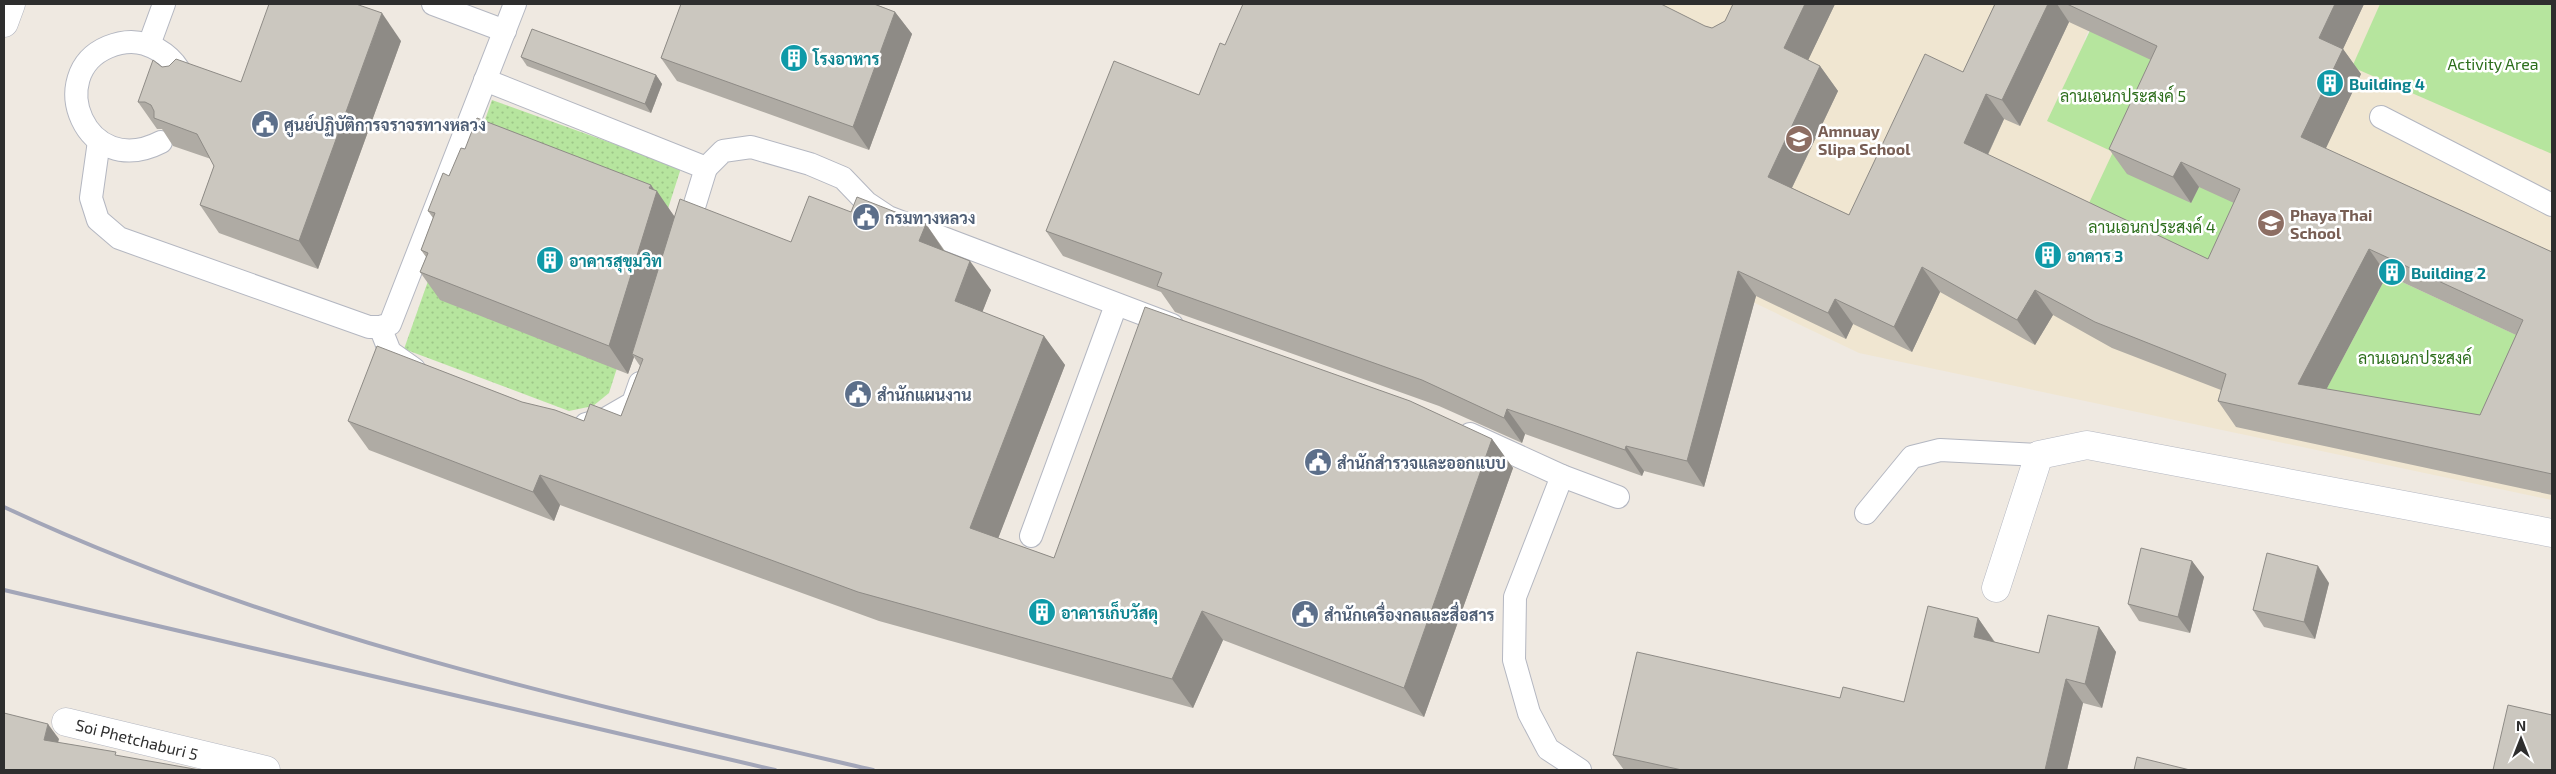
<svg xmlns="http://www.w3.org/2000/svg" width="2556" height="774" font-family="'Exo 2',Sarabun,sans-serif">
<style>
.education{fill:#f0e6d1}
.park{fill:#b6e59e}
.garden{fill:url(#garden-dots)}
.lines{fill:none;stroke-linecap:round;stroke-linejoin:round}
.lane-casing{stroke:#b4b7c1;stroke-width:24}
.street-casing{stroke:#b4b7c1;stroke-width:29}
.secondary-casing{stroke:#b4b7c1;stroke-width:29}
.lane{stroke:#fff;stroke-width:22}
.street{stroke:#fff;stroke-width:28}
.secondary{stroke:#fff;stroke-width:28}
.rail{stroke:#a3a6b8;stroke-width:4}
.wall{fill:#afaba4;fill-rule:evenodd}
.shaded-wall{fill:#8e8b86}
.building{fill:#cbc7bf;stroke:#8e8b86;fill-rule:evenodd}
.labels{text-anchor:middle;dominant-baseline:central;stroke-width:5;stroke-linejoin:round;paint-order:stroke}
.culture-label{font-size:16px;font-weight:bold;fill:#0d838f;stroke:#fff;text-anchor:start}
.park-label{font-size:16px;fill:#2c6e1b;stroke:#fff}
.service-label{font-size:16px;font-weight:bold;fill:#4e5e75;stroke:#fff;text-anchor:start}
.education-label{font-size:16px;font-weight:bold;fill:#785e54;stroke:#fff;text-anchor:start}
.street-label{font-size:16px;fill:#2e2e2e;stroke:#fff}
</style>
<defs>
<pattern id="garden-dots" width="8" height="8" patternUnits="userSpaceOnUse" patternTransform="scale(1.25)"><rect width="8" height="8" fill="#b6e59e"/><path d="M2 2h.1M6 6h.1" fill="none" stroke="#9dc588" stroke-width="1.8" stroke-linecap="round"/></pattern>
</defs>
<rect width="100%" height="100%" fill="#efe9e1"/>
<path class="education" d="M 1306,4 L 2101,4 L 2084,40 L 2185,83 L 2222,4 L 2552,4 L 2552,500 L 1859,353 L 1736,294 Z"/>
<g class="park">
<path d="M 2380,4 L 2552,4 L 2552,154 L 2352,67 Z"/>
<path d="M 2095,20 L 2199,69 L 2273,216 L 2222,324 L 2066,252 L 2113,152 L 2047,121 Z"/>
<path d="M 2387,275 L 2540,346 L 2500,437 L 2320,401 Z"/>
</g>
<path class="garden" d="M 492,100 L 681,168 L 609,393 L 593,406 L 569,411 L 404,349 Z"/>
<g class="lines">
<g class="lane-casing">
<g id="lane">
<path d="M 433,4 L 505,31"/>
<path d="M 149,45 L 164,4"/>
<path d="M 485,80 L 706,168 L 686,233"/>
<path d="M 2381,117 L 2552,205"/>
<path d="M 99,141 L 91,198 L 98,220 L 119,238 L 369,327 L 380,327 L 390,324 L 515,4"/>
<path d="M 161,142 C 85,181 44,74 108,47 C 120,42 132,40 145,44 C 163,50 179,63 184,82"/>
<path d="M 706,168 L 723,151 L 751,147 L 810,164 L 843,178 L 867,203 L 888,217 L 1172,325"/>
<path d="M 380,327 L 390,352 L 414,369"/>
<path d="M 586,424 L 607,418 L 633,403 L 640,383"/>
<path d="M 1470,434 L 1562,476 L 1618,497"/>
<path d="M 1562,476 L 1515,597 L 1514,660 L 1529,713 L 1548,749 L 1580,770"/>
<path d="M 1866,513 L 1912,457 L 1940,450 L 2039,455"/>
<path d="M 1031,536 L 1116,305"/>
</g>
</g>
<g class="street-casing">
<g id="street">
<path d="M 1996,588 L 2039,455 L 2087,445 L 2552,533"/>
<path d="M 66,722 L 266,770"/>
</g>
</g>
<g class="secondary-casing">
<path id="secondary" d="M 4,23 L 11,4"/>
</g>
<use href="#lane" class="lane"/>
<use href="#street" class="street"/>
<use href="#secondary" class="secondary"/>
<g class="rail">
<path d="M 4,507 C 277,635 580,702 873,770"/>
<path d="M 4,590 L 775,770"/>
</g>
</g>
<g class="wall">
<path d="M 681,4 L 875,4 L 895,12 L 912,34 L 869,150 L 677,81 L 661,58 Z"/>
<path d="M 1733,4 L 1835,4 L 1808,60 L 1820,66 L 1838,91 L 1792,188 L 1849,215 L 1963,72 L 1995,4 L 2364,4 L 2343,49 L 2361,74 L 2325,149 L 2552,252 L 2552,495 L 2236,427 L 2218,401 L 2221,390 L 2112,348 L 2053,315 L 2035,345 L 1940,292 L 1912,352 L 1853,324 L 1846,339 L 1756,296 L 1704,487 L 1644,471 L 1642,476 L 1525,434 L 1522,443 L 1439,406 L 1175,312 L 1161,292 L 1063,256 L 1046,231 L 1199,95 L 1225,45 L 1705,26 L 1712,28 L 1725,21 ZM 2069,22 L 2151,60 L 2109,149 L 2127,174 L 2191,203 L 2199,187 L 2234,203 L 2208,259 L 1988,155 L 2004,119 L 2020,126 ZM 2387,275 L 2516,335 L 2480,415 L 2326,389 Z"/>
<path d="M 401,41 L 318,269 L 219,233 L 200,205 L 214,166 L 211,159 L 173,146 L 162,129 L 157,129 L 138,102 L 162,67 L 241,82 Z"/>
<path d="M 521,57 L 656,75 L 662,84 L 651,113 L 527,66 Z"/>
<path d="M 465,149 L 651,185 L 675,217 L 791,242 L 851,212 L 926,224 L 945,251 L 991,290 L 982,312 L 1044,336 L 1065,365 L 998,538 L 1054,558 L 1492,439 L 1513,468 L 1424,717 L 1223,640 L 1193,708 L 879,621 L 560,505 L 554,521 L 369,450 L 348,421 L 522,402 L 584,421 L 621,416 L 640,366 L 634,357 L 628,374 L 440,300 L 420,272 L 426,257 L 421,250 L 433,218 L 428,211 Z"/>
<path d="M 2192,561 L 2204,577 L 2190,633 L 2139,621 L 2128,604 Z"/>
<path d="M 2329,583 L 2315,639 L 2264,627 L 2253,610 Z"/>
<path d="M 1978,618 L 1995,642 L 2039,653 L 2099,627 L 2116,652 L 2102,708 L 2083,703 L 2067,770 L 1624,770 L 1613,755 L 1904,702 Z"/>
</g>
<g class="shaded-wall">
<path d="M 1805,4 L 1835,4 L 1802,73 L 1784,48 Z"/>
<path d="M 2048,4 L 2057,4 L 2069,22 L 2020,126 L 2002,100 Z"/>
<path d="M 2335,4 L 2364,4 L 2343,49 L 2361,74 L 2319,163 L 2301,137 L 2319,38 Z"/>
<path d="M 895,12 L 912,34 L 869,150 L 853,127 Z"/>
<path d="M 382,13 L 401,41 L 318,269 L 299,241 Z"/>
<path d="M 1820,66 L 1838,91 L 1785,202 L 1768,177 Z"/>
<path d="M 656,75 L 662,84 L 651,113 L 645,104 Z"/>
<path d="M 1986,94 L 2004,119 L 1981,169 L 1964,143 Z"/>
<path d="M 2181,162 L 2199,187 L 2191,203 L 2173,177 Z"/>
<path d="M 651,185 L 656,193 L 657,191 L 676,219 L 632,354 L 634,357 L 628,374 L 609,346 Z"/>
<path d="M 926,224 L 946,254 L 919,241 Z"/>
<path d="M 2369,249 L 2387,275 L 2316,409 L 2298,384 Z"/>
<path d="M 970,261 L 991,290 L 975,331 L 955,301 Z"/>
<path d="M 1922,267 L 1940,292 L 1912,352 L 1894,327 Z"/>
<path d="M 1738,271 L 1756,296 L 1704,487 L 1687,461 Z"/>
<path d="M 2035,290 L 2053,315 L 2035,345 L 2017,320 Z"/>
<path d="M 1835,299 L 1853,324 L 1846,339 L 1828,313 Z"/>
<path d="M 1044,336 L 1065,365 L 991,557 L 970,528 Z"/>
<path d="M 1507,409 L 1525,434 L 1522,443 L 1504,418 Z"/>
<path d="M 1492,439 L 1513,468 L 1424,717 L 1404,688 Z"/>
<path d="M 1626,446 L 1644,471 L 1642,476 L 1625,450 Z"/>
<path d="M 540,475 L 560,505 L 554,521 L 533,492 Z"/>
<path d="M 2192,561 L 2204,577 L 2190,633 L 2178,617 Z"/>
<path d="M 2318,566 L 2329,583 L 2315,639 L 2304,622 Z"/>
<path d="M 1202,611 L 1223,640 L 1193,708 L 1172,679 Z"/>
<path d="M 1978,618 L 1995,643 L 1974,637 Z"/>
<path d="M 2099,627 L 2116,652 L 2102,708 L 2085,684 Z"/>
<path d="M 2066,679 L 2083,703 L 2067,770 L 2045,770 Z"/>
<path d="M 48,724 L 59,739 L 55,755 L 44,740 Z"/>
</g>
<g class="building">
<path d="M 269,4 L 356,4 L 382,13 L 299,241 L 200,205 L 214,166 L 197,134 L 154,118 L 154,111 L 151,105 L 145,102 L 138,102 L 153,60 L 162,67 L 169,66 L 176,59 L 241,82 Z"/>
<path d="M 681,4 L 874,4 L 895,12 L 853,127 L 661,58 Z"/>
<path d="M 1243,4 L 1661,4 L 1705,26 L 1712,28 L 1725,21 L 1733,4 L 1805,4 L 1784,48 L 1820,66 L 1768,177 L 1849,215 L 1925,54 L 1963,72 L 1995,4 L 2048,4 L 2002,100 L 1986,94 L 1964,143 L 2208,259 L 2240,189 L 2181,162 L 2173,177 L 2109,149 L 2157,46 L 2067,4 L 2335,4 L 2319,38 L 2343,49 L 2301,137 L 2552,252 L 2552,474 L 2218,401 L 2226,374 L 2095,322 L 2035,290 L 2017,320 L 1922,267 L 1894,327 L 1835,299 L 1828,313 L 1738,271 L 1687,461 L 1626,446 L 1625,450 L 1507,409 L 1504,418 L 1422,380 L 1157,286 L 1162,273 L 1046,231 L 1114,61 L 1199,95 L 1220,43 L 1225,45 ZM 2369,249 L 2523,320 L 2480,415 L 2298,384 Z"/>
<path d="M 532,29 L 656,75 L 645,104 L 521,57 Z"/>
<path d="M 477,118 L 651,185 L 649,188 L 657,191 L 609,346 L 420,272 L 428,253 L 421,250 L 435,213 L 428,211 L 443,173 L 449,176 L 461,148 L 465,149 Z"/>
<path d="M 809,196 L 851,212 L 857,197 L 926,224 L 919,241 L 970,261 L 955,301 L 1044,336 L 970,528 L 1054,558 L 1145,307 L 1410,401 L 1492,439 L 1404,688 L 1202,611 L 1172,679 L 858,592 L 540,475 L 533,492 L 348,421 L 377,346 L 522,402 L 555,410 L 584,421 L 590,404 L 621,416 L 643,359 L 632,354 L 680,199 L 791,242 Z"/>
<path d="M 2141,548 L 2192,561 L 2178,617 L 2128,604 Z"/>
<path d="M 2267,553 L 2318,566 L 2304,622 L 2253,610 Z"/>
<path d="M 1928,606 L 1978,618 L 1974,637 L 2039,653 L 2048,615 L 2099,627 L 2085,684 L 2066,679 L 2045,770 L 1682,770 L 1613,755 L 1637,652 L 1840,698 L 1843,687 L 1904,702 Z"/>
<path d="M 2508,705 L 2552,715 L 2552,770 L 2493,770 Z"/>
<path d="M 4,713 L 48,724 L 44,740 L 116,752 L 115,755 L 200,770 L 4,770 Z"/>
<path d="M 2137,757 L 2190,770 L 2134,770 Z"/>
</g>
<defs>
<g id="building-disc" transform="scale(1.4375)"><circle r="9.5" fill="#0f9aa8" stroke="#fff"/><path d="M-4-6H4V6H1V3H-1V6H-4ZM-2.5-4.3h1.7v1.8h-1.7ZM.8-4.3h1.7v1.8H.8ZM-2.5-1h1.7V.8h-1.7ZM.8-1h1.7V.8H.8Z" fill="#fff"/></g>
<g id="civic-disc" transform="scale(1.4375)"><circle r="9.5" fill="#5c6f8a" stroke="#fff"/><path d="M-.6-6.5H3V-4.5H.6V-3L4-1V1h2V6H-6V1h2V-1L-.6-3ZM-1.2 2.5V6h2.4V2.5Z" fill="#fff"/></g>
<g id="school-disc" transform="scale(1.4375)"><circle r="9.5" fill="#8d6e63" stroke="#fff"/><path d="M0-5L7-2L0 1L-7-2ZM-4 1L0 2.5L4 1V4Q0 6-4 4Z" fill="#fff"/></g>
</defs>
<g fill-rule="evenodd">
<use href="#building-disc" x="794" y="58"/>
<use href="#building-disc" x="2330" y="83"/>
<use href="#civic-disc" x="265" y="124"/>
<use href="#school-disc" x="1799" y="139"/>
<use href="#civic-disc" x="866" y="217"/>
<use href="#school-disc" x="2271" y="223"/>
<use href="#building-disc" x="2048" y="255"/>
<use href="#building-disc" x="550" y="260"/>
<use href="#building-disc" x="2392" y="272"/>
<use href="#civic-disc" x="858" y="394"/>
<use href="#civic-disc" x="1318" y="462"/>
<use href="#building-disc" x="1042" y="612"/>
<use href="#civic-disc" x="1305" y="614"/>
</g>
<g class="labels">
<g class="culture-label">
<text x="813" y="58">โรงอาหาร</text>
<text x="2349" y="83">Building 4</text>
<text x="2067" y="255">อาคาร 3</text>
<text x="569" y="260">อาคารสุขุมวิท</text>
<text x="2411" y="272">Building 2</text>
<text x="1061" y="612">อาคารเก็บวัสดุ</text>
</g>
<g class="park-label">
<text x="2493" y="63">Activity Area</text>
<text x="2123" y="95">ลานเอนกประสงค์ 5</text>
<text x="2152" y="226">ลานเอนกประสงค์ 4</text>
<text x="2415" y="357">ลานเอนกประสงค์</text>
</g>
<g class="service-label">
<text x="284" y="124">ศูนย์ปฏิบัติการจราจรทางหลวง</text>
<text x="885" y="217">กรมทางหลวง</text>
<text x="877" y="394">สำนักแผนงาน</text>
<text x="1337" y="462">สำนักสำรวจและออกแบบ</text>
<text x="1324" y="614">สำนักเครื่องกลและสื่อสาร</text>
</g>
<g class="education-label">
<text x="1818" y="130">Amnuay<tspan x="1818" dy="18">Slipa School</tspan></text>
<text x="2290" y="214">Phaya Thai<tspan x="2290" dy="18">School</tspan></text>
</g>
<g class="street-label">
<text transform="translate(137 739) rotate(14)">Soi Phetchaburi 5</text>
</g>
</g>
<rect width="2556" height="774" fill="none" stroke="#2e2e2e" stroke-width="10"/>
<g transform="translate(2521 739)" stroke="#ffffff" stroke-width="4" paint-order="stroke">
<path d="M0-4L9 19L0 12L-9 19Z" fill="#2e2e2e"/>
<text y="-8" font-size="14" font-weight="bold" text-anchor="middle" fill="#2e2e2e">N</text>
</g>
</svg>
